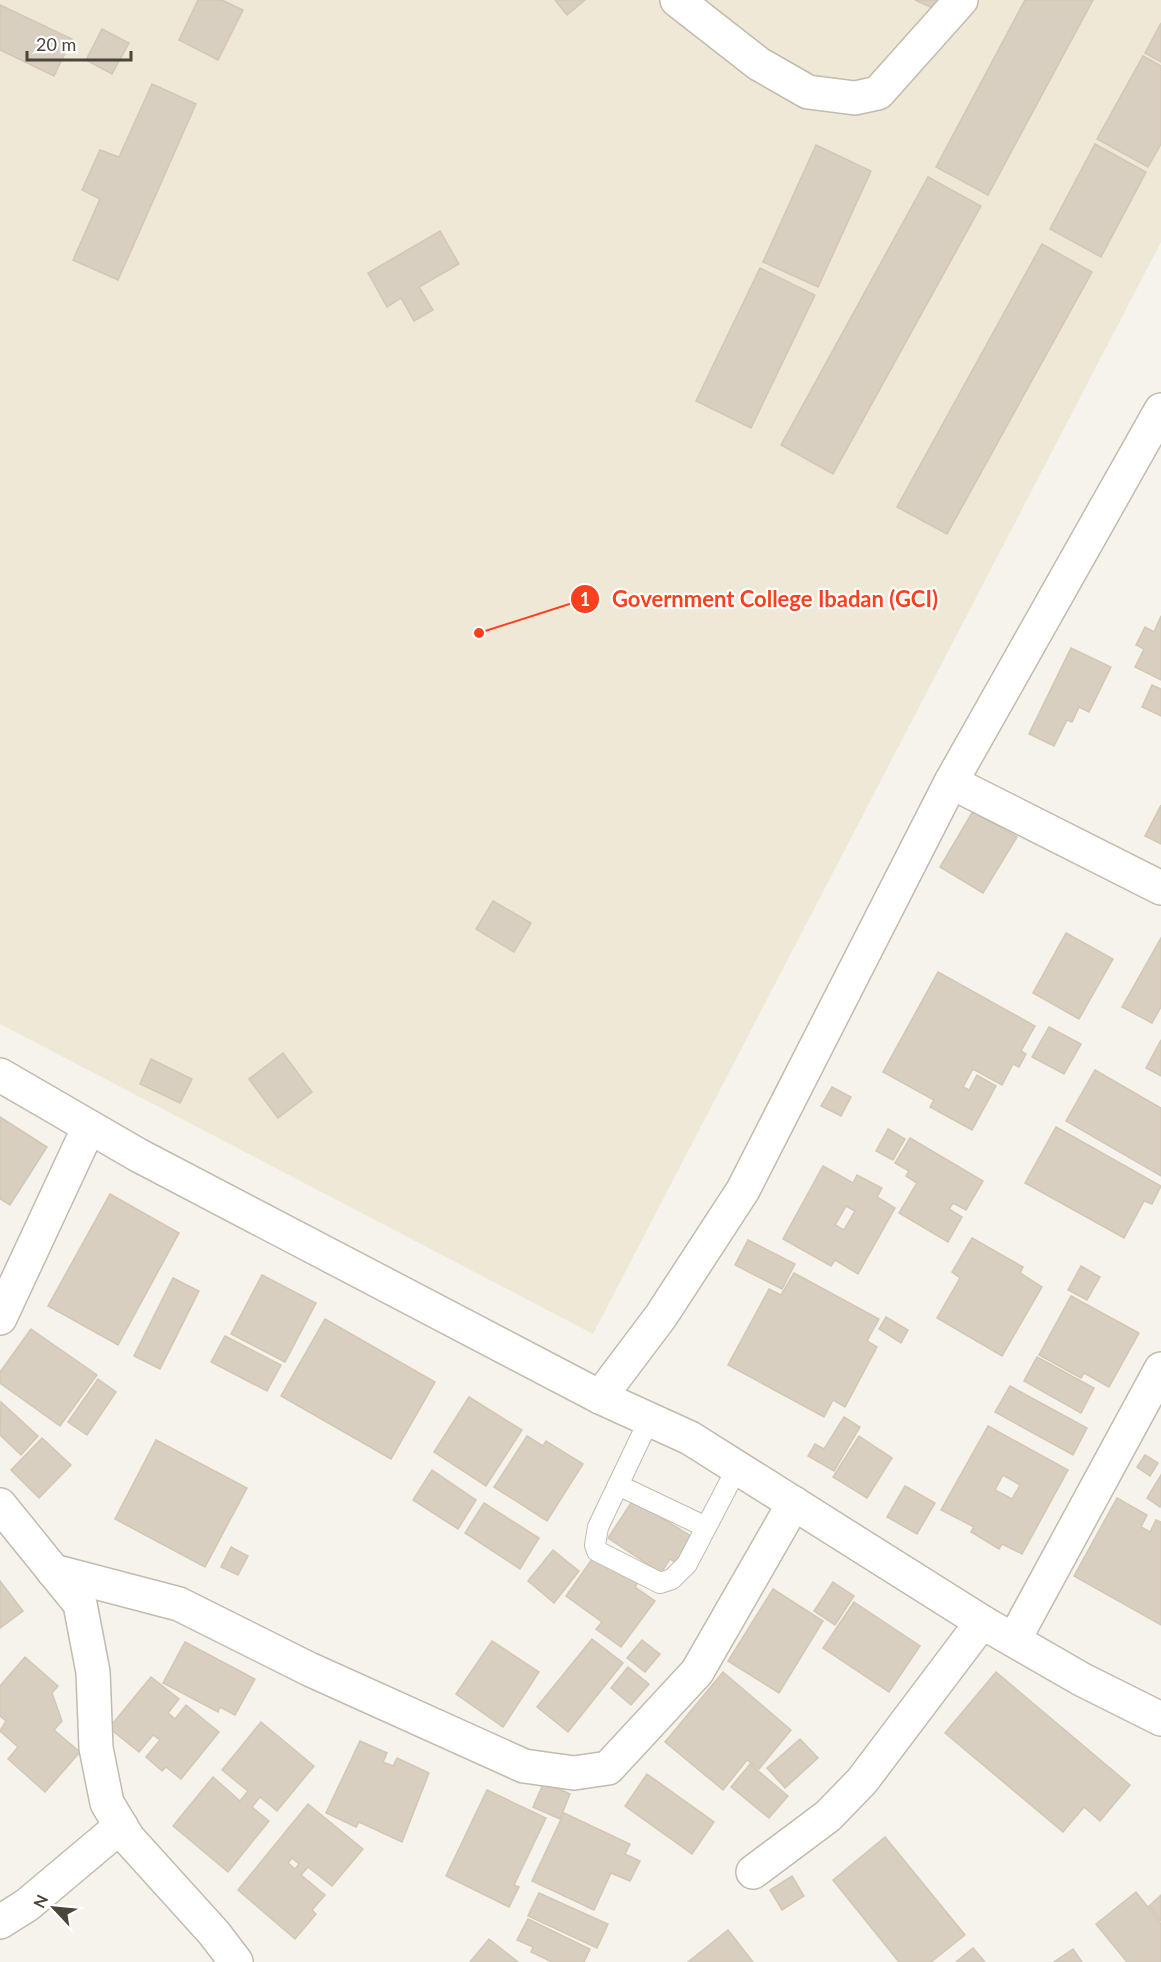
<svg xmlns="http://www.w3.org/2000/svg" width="1161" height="1962" font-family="Lato,sans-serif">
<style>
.education{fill:#efe8d6}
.building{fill:#d8cfc1;stroke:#d3c7b4;stroke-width:1.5;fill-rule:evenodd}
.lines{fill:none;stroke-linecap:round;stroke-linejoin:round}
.lane-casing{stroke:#c2bbae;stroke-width:22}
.street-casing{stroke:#c2bbae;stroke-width:36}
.lane{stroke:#fff;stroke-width:20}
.street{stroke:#fff;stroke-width:33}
.leader{fill:none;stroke:#fc3f1d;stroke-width:2}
.callout-dot{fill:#fc3f1d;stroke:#fff;stroke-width:2}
.mark-label{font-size:18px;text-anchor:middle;font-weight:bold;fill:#fff}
.callout-label{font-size:22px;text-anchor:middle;font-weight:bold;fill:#fc3f1d;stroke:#fff;stroke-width:4.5;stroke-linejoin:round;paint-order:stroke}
</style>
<rect width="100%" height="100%" fill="#f6f3ec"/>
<path class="education" d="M 0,0 L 1161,0 L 1161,242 L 593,1334 L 0,1024 Z"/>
<g class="building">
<path d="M 198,0 L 222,0 L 243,10 L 218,60 L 179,40 Z"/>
<path d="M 555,0 L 585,0 L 567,15 Z"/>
<path d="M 915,0 L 949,0 L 943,13 Z"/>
<path d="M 1025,0 L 1093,0 L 988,195 L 936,167 Z"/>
<path d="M 0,5 L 72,39 L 54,76 L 0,50 Z"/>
<path d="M 1161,23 L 1161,62 L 1145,53 Z"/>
<path d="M 102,29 L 129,43 L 112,74 L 86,60 Z"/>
<path d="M 1143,56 L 1161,66 L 1161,144 L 1148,167 L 1097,139 Z"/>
<path d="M 152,84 L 196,104 L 118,280 L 73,260 L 100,199 L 82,190 L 100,150 L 119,157 Z"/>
<path d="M 1095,144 L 1146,172 L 1101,257 L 1050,229 Z"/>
<path d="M 816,145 L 871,171 L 818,287 L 763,262 Z"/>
<path d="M 928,177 L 981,206 L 833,474 L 781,445 Z"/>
<path d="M 440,231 L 459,264 L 419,287 L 433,310 L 414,321 L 401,298 L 387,307 L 368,273 Z"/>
<path d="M 1042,244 L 1092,272 L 947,534 L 897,507 Z"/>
<path d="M 760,268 L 815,295 L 751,428 L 696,401 Z"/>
<path d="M 1161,616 L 1161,680 L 1135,667 L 1144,649 L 1136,645 L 1145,627 L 1154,632 Z"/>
<path d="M 1071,648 L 1111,667 L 1089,712 L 1079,707 L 1072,722 L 1067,720 L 1054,746 L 1029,734 Z"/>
<path d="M 1152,685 L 1161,689 L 1161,716 L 1142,707 Z"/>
<path d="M 1161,805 L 1161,844 L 1145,836 Z"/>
<path d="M 973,811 L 1017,837 L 983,893 L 940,867 Z"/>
<path d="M 493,901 L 531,923 L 514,952 L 476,929 Z"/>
<path d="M 1066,933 L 1113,959 L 1079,1019 L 1033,993 Z"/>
<path d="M 1161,938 L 1161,1007 L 1152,1023 L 1122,1007 Z"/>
<path d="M 938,972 L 1035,1026 L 1021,1051 L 1026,1054 L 1019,1067 L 1013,1064 L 1002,1085 L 973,1069 L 963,1087 L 969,1090 L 977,1075 L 996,1086 L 972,1130 L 930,1107 L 934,1100 L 883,1072 Z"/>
<path d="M 1049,1027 L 1081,1044 L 1064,1074 L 1032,1057 Z"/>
<path d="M 1161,1040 L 1161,1076 L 1146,1068 Z"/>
<path d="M 283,1053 L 312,1092 L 278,1118 L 249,1079 Z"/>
<path d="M 151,1059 L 192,1079 L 180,1103 L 140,1084 Z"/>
<path d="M 1095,1070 L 1161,1108 L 1161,1176 L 1066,1121 Z"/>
<path d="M 832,1087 L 851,1097 L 841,1116 L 821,1106 Z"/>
<path d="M 0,1117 L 47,1147 L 10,1205 L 0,1199 Z"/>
<path d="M 1056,1127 L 1161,1186 L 1152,1204 L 1144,1201 L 1124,1238 L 1025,1183 Z"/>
<path d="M 888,1129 L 905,1139 L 893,1160 L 876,1151 Z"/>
<path d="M 910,1138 L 983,1181 L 966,1210 L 953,1203 L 949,1209 L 962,1217 L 948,1242 L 899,1213 L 917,1183 L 906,1176 L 909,1171 L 895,1163 Z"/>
<path d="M 823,1166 L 853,1183 L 857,1175 L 882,1188 L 877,1197 L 895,1208 L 858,1274 L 835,1260 L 831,1266 L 783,1239 ZM 846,1206 L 855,1211 L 844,1230 L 835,1225 Z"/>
<path d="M 110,1194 L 179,1233 L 118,1345 L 48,1306 Z"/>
<path d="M 972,1238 L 1023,1267 L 1020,1273 L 1042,1287 L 1002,1356 L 937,1318 L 960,1278 L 952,1272 Z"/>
<path d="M 748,1240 L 795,1264 L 782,1289 L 735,1265 Z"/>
<path d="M 1081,1266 L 1100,1277 L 1087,1300 L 1068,1290 Z"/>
<path d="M 794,1273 L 879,1319 L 867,1341 L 877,1347 L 845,1407 L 833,1400 L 824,1417 L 728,1365 L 769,1289 L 781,1295 Z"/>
<path d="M 262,1275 L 316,1303 L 285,1362 L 231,1334 Z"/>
<path d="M 173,1278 L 199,1291 L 160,1369 L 134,1356 Z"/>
<path d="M 1071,1296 L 1139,1333 L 1109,1387 L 1084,1373 L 1081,1378 L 1039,1355 Z"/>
<path d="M 886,1317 L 908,1330 L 901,1343 L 879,1329 Z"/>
<path d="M 325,1319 L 435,1382 L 391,1459 L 281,1396 Z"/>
<path d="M 31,1329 L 97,1375 L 60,1426 L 0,1383 L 0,1372 Z"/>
<path d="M 225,1336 L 281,1365 L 267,1391 L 211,1362 Z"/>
<path d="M 1037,1357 L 1094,1388 L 1081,1413 L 1024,1381 Z"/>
<path d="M 98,1379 L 116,1392 L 87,1435 L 68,1422 Z"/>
<path d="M 1010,1386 L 1087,1428 L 1073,1455 L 995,1412 Z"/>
<path d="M 469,1397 L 522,1430 L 486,1486 L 434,1452 Z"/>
<path d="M 1,1402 L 38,1436 L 21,1455 L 0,1435 Z"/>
<path d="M 844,1417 L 860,1427 L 834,1471 L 808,1456 L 815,1444 L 824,1449 Z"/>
<path d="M 988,1426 L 1068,1470 L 1022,1554 L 1002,1544 L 999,1549 L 971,1532 L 974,1527 L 941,1510 ZM 1003,1475 L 1020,1485 L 1012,1499 L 995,1490 Z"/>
<path d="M 527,1436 L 543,1446 L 546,1441 L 583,1464 L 547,1521 L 494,1487 Z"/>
<path d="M 859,1436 L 892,1458 L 867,1498 L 833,1477 Z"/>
<path d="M 42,1438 L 71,1465 L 39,1498 L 11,1470 Z"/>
<path d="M 156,1440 L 247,1488 L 205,1567 L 115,1519 Z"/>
<path d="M 1145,1455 L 1158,1463 L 1150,1476 L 1137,1467 Z"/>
<path d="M 432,1470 L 476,1500 L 458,1529 L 413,1500 Z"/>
<path d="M 1161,1475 L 1161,1504 L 1160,1507 L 1147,1498 Z"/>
<path d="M 905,1486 L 935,1503 L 917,1534 L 887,1517 Z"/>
<path d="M 1117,1498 L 1147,1515 L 1141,1527 L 1150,1532 L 1156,1520 L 1161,1522 L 1161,1625 L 1074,1576 Z"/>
<path d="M 633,1500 L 694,1538 L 678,1564 L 670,1559 L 661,1573 L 608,1538 Z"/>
<path d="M 484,1503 L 539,1538 L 520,1569 L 465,1533 Z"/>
<path d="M 231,1547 L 248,1556 L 238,1575 L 221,1567 Z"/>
<path d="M 553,1550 L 579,1571 L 554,1603 L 528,1581 Z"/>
<path d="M 597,1552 L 639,1581 L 635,1587 L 655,1601 L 621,1647 L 596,1629 L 602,1622 L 566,1596 Z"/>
<path d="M 0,1581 L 23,1611 L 0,1628 Z"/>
<path d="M 833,1582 L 854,1596 L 835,1625 L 814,1611 Z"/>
<path d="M 773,1589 L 823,1621 L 779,1693 L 728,1661 Z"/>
<path d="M 854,1602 L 920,1646 L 889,1692 L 823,1648 Z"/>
<path d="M 592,1639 L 623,1663 L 568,1732 L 537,1707 Z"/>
<path d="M 642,1640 L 660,1654 L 645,1672 L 627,1658 Z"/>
<path d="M 492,1641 L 539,1672 L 503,1727 L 456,1694 Z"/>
<path d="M 185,1642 L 255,1679 L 235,1715 L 220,1707 L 218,1712 L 163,1683 Z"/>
<path d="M 25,1657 L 58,1686 L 52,1693 L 62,1721 L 54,1730 L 80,1752 L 45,1792 L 8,1759 L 18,1747 L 0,1731 L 6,1721 L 0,1716 L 0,1686 Z"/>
<path d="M 628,1667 L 649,1684 L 631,1705 L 611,1688 Z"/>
<path d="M 723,1672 L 791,1730 L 759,1769 L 747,1760 L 723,1790 L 665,1742 Z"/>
<path d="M 996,1672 L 1130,1785 L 1100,1821 L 1084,1807 L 1063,1832 L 945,1733 Z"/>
<path d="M 151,1677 L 179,1699 L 168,1713 L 175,1719 L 186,1705 L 219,1732 L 181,1779 L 166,1767 L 162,1771 L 146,1757 L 160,1740 L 153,1735 L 139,1752 L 109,1728 Z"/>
<path d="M 261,1722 L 314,1766 L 277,1811 L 260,1797 L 252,1807 L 269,1821 L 228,1872 L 173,1826 L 213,1777 L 240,1801 L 248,1791 L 222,1770 Z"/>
<path d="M 800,1739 L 818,1758 L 785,1788 L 767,1768 Z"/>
<path d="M 360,1741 L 387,1753 L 383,1762 L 393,1766 L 397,1758 L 429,1773 L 402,1842 L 359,1822 L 356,1827 L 326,1813 Z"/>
<path d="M 750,1764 L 788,1796 L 769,1818 L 731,1787 Z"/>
<path d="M 647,1774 L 714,1822 L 692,1854 L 625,1806 Z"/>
<path d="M 544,1782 L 570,1794 L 560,1819 L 533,1807 Z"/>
<path d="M 487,1790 L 546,1818 L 514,1885 L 519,1887 L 509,1907 L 446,1876 Z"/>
<path d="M 308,1804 L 363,1849 L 332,1886 L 308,1867 L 301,1875 L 325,1895 L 312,1910 L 316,1914 L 295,1939 L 238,1890 ZM 292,1858 L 299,1864 L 295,1869 L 288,1863 Z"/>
<path d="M 564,1813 L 630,1844 L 625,1854 L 640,1861 L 630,1881 L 611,1873 L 594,1910 L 532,1881 Z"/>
<path d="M 885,1837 L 965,1935 L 931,1962 L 899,1962 L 833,1880 Z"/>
<path d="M 792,1876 L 804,1896 L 782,1910 L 770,1890 Z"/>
<path d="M 1136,1892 L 1161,1924 L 1161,1962 L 1127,1962 L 1096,1924 Z"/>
<path d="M 539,1893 L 608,1924 L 597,1948 L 528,1916 Z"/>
<path d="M 1161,1895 L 1161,1921 L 1149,1906 Z"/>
<path d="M 528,1919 L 590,1949 L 584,1962 L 552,1962 L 531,1952 L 533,1947 L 517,1940 Z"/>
<path d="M 728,1930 L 753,1962 L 688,1962 Z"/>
<path d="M 489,1939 L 518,1962 L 470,1962 Z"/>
<path d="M 973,1948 L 985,1962 L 956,1962 Z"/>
<path d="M 1073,1949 L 1082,1962 L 1054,1962 Z"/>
</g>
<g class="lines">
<g class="lane-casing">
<g id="lane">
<path d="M 649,1420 L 598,1527 L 595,1545 L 597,1551 L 660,1583 L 672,1579 L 687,1564 L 737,1468"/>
<path d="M 618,1485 L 706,1527"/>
</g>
</g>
<g class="street-casing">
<g id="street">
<path d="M 677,0 L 759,64 L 808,92 L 855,98 L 878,93 L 961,0"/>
<path d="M 951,782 L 1161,888"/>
<path d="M 0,1075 L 138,1155 L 600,1397 L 690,1438 L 982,1622 L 1081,1679 L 1161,1719"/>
<path d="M 0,1318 L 89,1127"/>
<path d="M 600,1397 L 661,1316 L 743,1190 L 951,782 L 1161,410"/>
<path d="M 0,1505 L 80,1604 L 93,1672 L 96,1748 L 107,1803 L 128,1838 L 214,1933 L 236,1962"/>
<path d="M 53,1571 L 179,1604 L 309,1669 L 524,1766 L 574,1773 L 608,1768 L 697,1672 L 794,1503"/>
<path d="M 1014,1640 L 1161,1369"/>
<path d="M 753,1872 L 828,1816 L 862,1781 L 982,1622"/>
<path d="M 0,1922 L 27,1905 L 121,1826"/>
</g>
</g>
<use href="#lane" class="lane"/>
<use href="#street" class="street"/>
</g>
<path class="leader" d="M479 633L585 599"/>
<g class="callout-dot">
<circle cx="479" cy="633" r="6"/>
<circle cx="585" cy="599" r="15"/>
</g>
<g class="mark-label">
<text x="585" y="606">1</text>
</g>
<g class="callout-label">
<text x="775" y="607">Government College Ibadan (GCI)</text>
</g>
<g transform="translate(54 1908) rotate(296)" stroke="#ffffff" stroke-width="4.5" paint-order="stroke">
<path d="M0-4.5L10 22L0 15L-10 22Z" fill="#4b4439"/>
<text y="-9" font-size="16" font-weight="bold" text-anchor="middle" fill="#4b4439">N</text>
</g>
<path d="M27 51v9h104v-9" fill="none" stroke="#4b4439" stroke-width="3"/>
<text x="36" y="51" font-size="18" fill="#4b4439" stroke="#ffffff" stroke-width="4.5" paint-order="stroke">20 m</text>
</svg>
